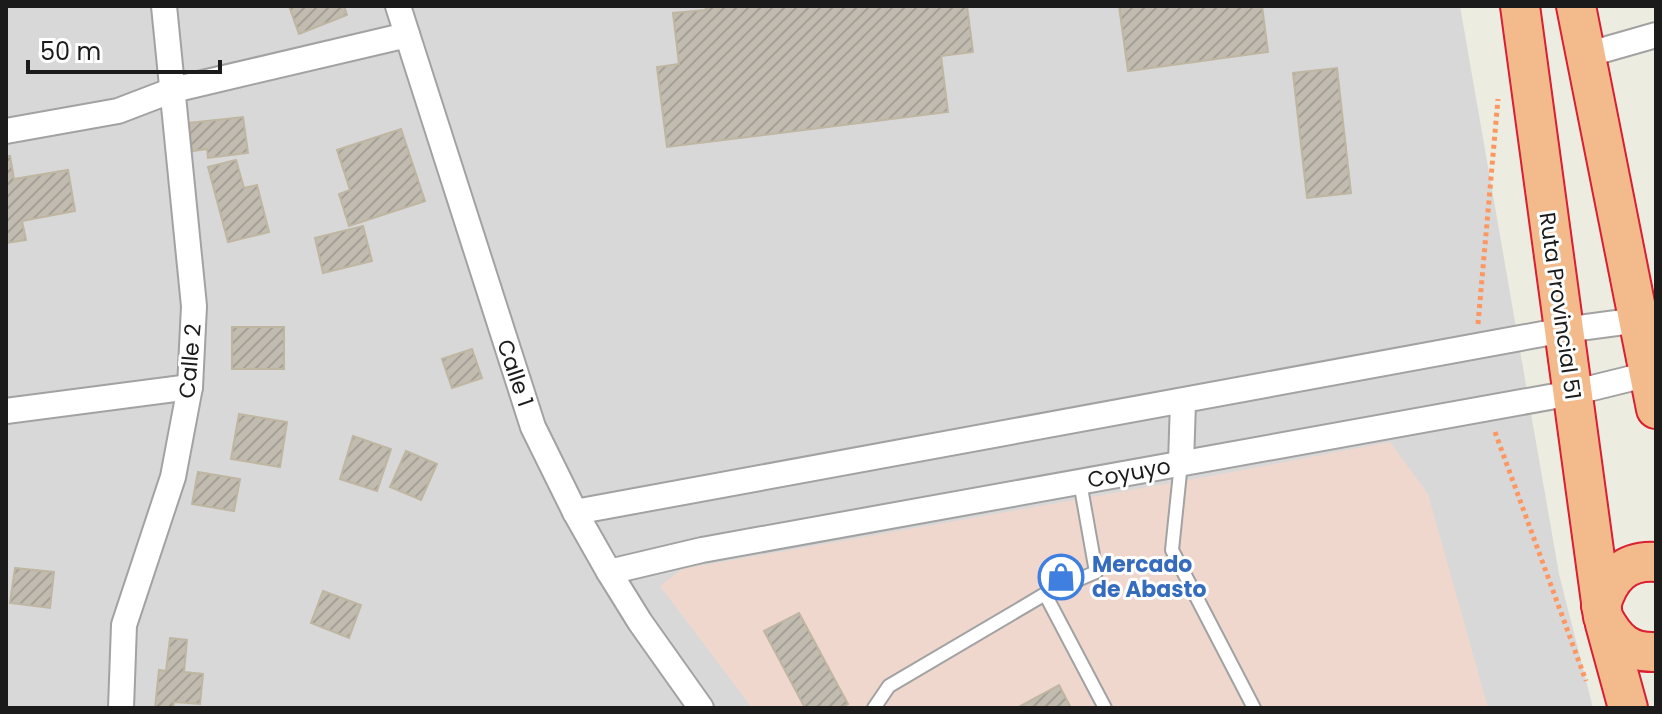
<svg xmlns="http://www.w3.org/2000/svg" width="1662" height="714" font-family="Poppins,sans-serif">
<style>
.residential{fill:#d9d8d8}
.commercial{fill:#efd7ce}
.building{fill:url(#building-hatch);stroke:#bfb6a2;stroke-width:2}
.lines{fill:none;stroke-linecap:round;stroke-linejoin:round}
.service-casing{stroke:#a2a2a2;stroke-width:16}
.minor-casing{stroke:#a2a2a2;stroke-width:28}
.trunk-casing{stroke:#d91f31;stroke-width:42}
.path{stroke:#fd9761;stroke-width:5;stroke-dasharray:4 4;stroke-linecap:butt}
.service{stroke:#fff;stroke-width:12}
.minor{stroke:#fff;stroke-width:24}
.trunk{stroke:#f3ba8c;stroke-width:38}
.labels{text-anchor:middle;dominant-baseline:central;stroke-width:6;stroke-linejoin:round;paint-order:stroke}
.street-label{font-size:22px;fill:#1b1b1b;stroke:#fff}
.shop-label{font-size:22px;font-weight:bold;fill:#366cbe;stroke:#fff;text-anchor:start}
</style>
<defs>
<pattern id="building-hatch" width="6" height="6" patternUnits="userSpaceOnUse" patternTransform="scale(2)"><rect width="6" height="6" fill="#c1bbb0"/><path d="M-1 1l2-2M0 6l6-6M5 7l2-2" fill="none" stroke="#a5a097"/></pattern>
</defs>
<rect width="100%" height="100%" fill="#edece0"/>
<path class="residential" d="M 6,6 L 1460,6 L 1559,574 L 1593,708 L 6,708 Z"/>
<path class="commercial" d="M 1390,442 L 1428,494 L 1488,708 L 752,708 L 660,586 L 682,569 L 1222,474 Z"/>
<g class="building">
<path d="M 289,6 L 344,6 L 347,15 L 299,34 Z"/>
<path d="M 705,6 L 967,6 L 973,52 L 941,56 L 948,112 L 667,147 L 657,67 L 679,64 L 673,13 L 706,10 Z"/>
<path d="M 1119,6 L 1262,6 L 1268,52 L 1128,71 Z"/>
<path d="M 1337,68 L 1351,193 L 1307,198 L 1293,73 Z"/>
<path d="M 243,117 L 248,153 L 208,158 L 207,149 L 192,151 L 189,123 Z"/>
<path d="M 401,129 L 425,201 L 349,226 L 339,194 L 350,190 L 337,150 Z"/>
<path d="M 6,156 L 10,156 L 14,179 L 68,170 L 75,211 L 22,221 L 26,240 L 6,243 Z"/>
<path d="M 236,160 L 244,188 L 257,185 L 269,232 L 228,242 L 208,167 Z"/>
<path d="M 363,226 L 372,261 L 323,273 L 315,238 Z"/>
<rect x="232" y="327" width="52" height="42"/>
<path d="M 472,349 L 482,378 L 452,388 L 442,359 Z"/>
<path d="M 239,414 L 287,422 L 280,467 L 231,459 Z"/>
<path d="M 353,436 L 391,449 L 377,491 L 340,479 Z"/>
<path d="M 406,451 L 437,464 L 421,500 L 390,487 Z"/>
<path d="M 198,472 L 240,479 L 234,511 L 192,504 Z"/>
<path d="M 15,568 L 54,572 L 50,608 L 10,603 Z"/>
<path d="M 323,591 L 361,605 L 349,638 L 311,623 Z"/>
<path d="M 799,613 L 848,704 L 840,708 L 805,708 L 764,631 Z"/>
<path d="M 170,638 L 187,640 L 184,672 L 203,674 L 200,704 L 174,702 L 173,708 L 155,708 L 159,670 L 166,671 Z"/>
<path d="M 1059,685 L 1071,708 L 1017,708 Z"/>
</g>
<g class="lines">
<g class="service-casing">
<g id="service">
<path d="M 1181,463 L 1172,550 L 1254,708"/>
<path d="M 1045,594 L 1105,708"/>
<path d="M 874,708 L 889,686 L 1045,594 L 1096,572 L 1080,482"/>
</g>
</g>
<g class="minor-casing">
<g id="minor">
<path d="M 398,6 L 533,427 L 575,512 L 609,572 L 640,622 L 701,708"/>
<path d="M 1586,55 L 1656,35"/>
<path d="M 6,131 L 118,111 L 173,90 L 407,35"/>
<path d="M 6,411 L 190,387"/>
<path d="M 1181,463 L 1183,402"/>
<path d="M 575,512 L 1564,330 L 1639,320"/>
<path d="M 609,572 L 702,550 L 1572,393 L 1649,374"/>
<path d="M 121,708 L 124,625 L 173,477 L 190,387 L 194,306 L 164,6"/>
</g>
</g>
<g class="trunk-casing">
<g id="trunk">
<path d="M 1520,6 L 1603,617 C 1616,641 1628,653 1656,652"/>
<path d="M 1576,6 L 1656,409"/>
<path d="M 1601,606 C 1609,577 1625,560 1656,562"/>
<path d="M 1605,624 L 1628,708"/>
</g>
</g>
<g class="path">
<path d="M 1478,324 L 1498,99"/>
<path d="M 1495,432 L 1586,681"/>
</g>
<use href="#service" class="service"/>
<use href="#minor" class="minor"/>
<use href="#trunk" class="trunk"/>
</g>
<defs>
<g id="shop-ring" transform="scale(2.3)"><circle r="9.5" fill="#fff" stroke="#3f7fe0" stroke-width="1.5"/><path d="M-5-2.5h2.3a2.7 3.5 0 0 1 5.4 0H5L5.5 6h-11ZM-1.5-2.5h3a1.5 2.3 0 0 0-3 0Z" fill="#3f7fe0"/></g>
</defs>
<g fill-rule="evenodd">
<use href="#shop-ring" x="1061" y="577"/>
</g>
<g class="labels">
<g class="street-label">
<text transform="translate(1560 306) rotate(82)">Ruta Provincial 51</text>
<text transform="translate(190 361) rotate(-85)">Calle 2</text>
<text transform="translate(515 373) rotate(71)">Calle 1</text>
<text transform="translate(1129 473) rotate(-10)">Coyuyo</text>
</g>
<g class="shop-label">
<text x="1092" y="564">Mercado<tspan x="1092" dy="25">de Abasto</tspan></text>
</g>
</g>
<rect width="1662" height="714" fill="none" stroke="#1b1b1b" stroke-width="16"/>
<path d="M28 60v12h192v-12" fill="none" stroke="#1b1b1b" stroke-width="4"/>
<text x="40" y="60" font-size="24" fill="#1b1b1b" stroke="#ffffff" stroke-width="6" paint-order="stroke">50 m</text>
</svg>
